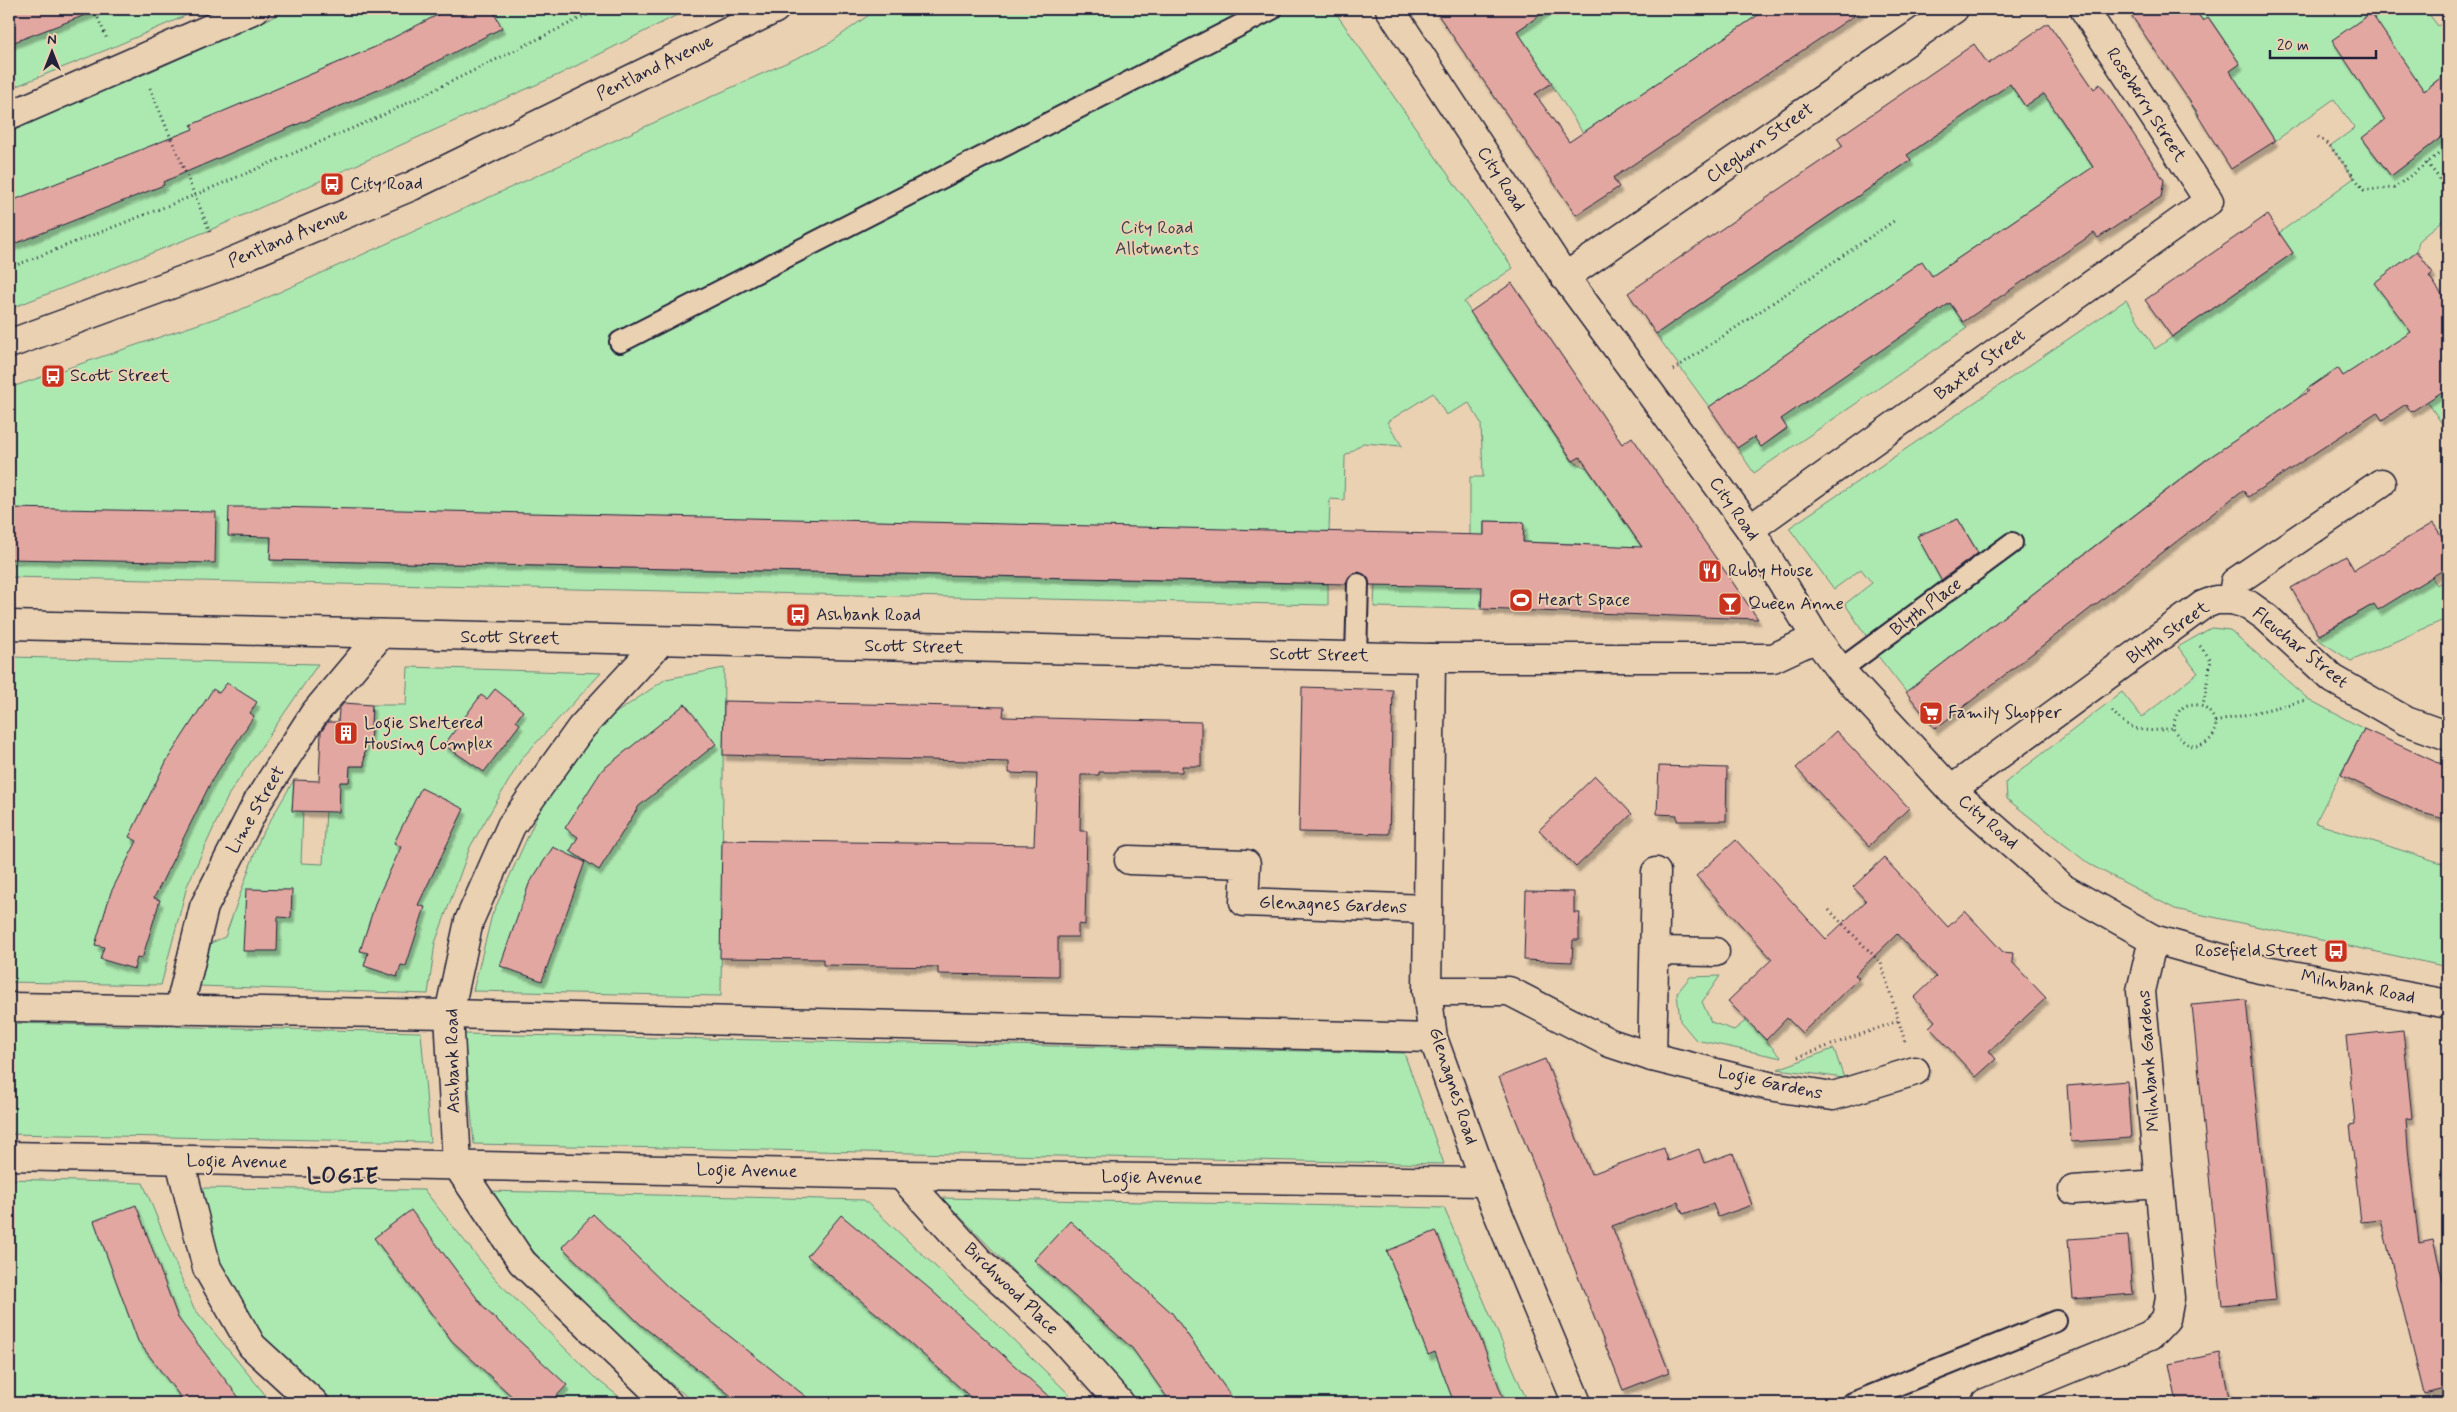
<svg xmlns="http://www.w3.org/2000/svg" width="2457" height="1412" font-family="Mynerve,sans-serif">
<style>
.green{fill:#ace9b0;stroke:#678676}
.building{fill:#e2a7a0;stroke:#22223b;filter:url(#shadow)}
.lines{fill:none;stroke-linecap:round;stroke-linejoin:round}
.lane-casing{stroke:#22223b;stroke-width:24}
.street-casing{stroke:#22223b;stroke-width:31}
.secondary-casing{stroke:#22223b;stroke-width:31}
.path{stroke:#22223b;stroke-width:3;stroke-dasharray:1 4;stroke-linecap:butt}
.lane{stroke:#ead1b2;stroke-width:20}
.street{stroke:#ead1b2;stroke-width:28}
.secondary{stroke:#ead1b2;stroke-width:28}
.labels{text-anchor:middle;dominant-baseline:central;stroke-width:4;stroke-linejoin:round;paint-order:stroke}
.street-label{font-size:18px;fill:#22223b;stroke:#ead1b2}
.poi-label{font-size:18px;fill:#22223b;stroke:#ead1b2;text-anchor:start}
.park-label{font-size:18px;fill:#37404d;stroke:#ead1b2}
.district-label{font-size:22px;font-weight:bold;letter-spacing:1px;fill:#22223b;stroke:#ead1b2}
</style>
<defs>
<filter id="shadow"><feDropShadow dx="3" dy="5.5" stdDeviation="1" flood-color="#0004"/></filter>
</defs>
<rect width="100%" height="100%" fill="#ead1b2"/>
<filter id="ink" filterUnits="userSpaceOnUse"><feTurbulence type="fractalNoise" baseFrequency=".02" numOctaves="2"/><feDisplacementMap in="SourceGraphic" scale="10" xChannelSelector="R" yChannelSelector="G"/><feConvolveMatrix kernelMatrix="1 2 1 2 8 2 1 2 1" color-interpolation-filters="sRGB"/></filter>
<g filter="url(#ink)">
<g class="green">
<path d="M 9,9 L 201,9 L 111,48 L 9,89 Z"/>
<path d="M 291,9 L 689,9 L 558,75 L 210,230 L 9,309 L 9,128 L 145,74 Z"/>
<path d="M 877,9 L 1333,9 L 1513,268 L 1464,302 L 1572,461 L 1587,468 L 1650,559 L 1594,565 L 1581,544 L 1523,542 L 1524,522 L 1484,521 L 1481,609 L 1374,607 L 1375,585 L 1470,586 L 1470,477 L 1483,477 L 1481,423 L 1469,403 L 1446,415 L 1433,393 L 1387,422 L 1402,446 L 1363,443 L 1345,456 L 1344,500 L 1330,499 L 1329,532 L 271,508 L 270,560 L 1328,584 L 1328,605 L 9,577 L 9,388 L 240,310 L 830,43 Z"/>
<path d="M 1549,9 L 1767,9 L 1583,133 L 1517,31 Z"/>
<path d="M 2194,9 L 2349,9 L 2351,11 L 2354,9 L 2425,9 L 2438,26 L 2448,19 L 2448,72 L 2362,138 L 2391,176 L 2448,132 L 2448,216 L 2419,240 L 2417,251 L 2438,345 L 2448,358 L 2448,433 L 2397,355 L 2343,377 L 2337,368 L 2307,389 L 2295,401 L 2204,461 L 1906,692 L 1878,656 L 2018,545 L 2009,534 L 1980,556 L 1958,519 L 1918,536 L 1944,585 L 1869,640 L 1845,604 L 1872,583 L 1861,569 L 1834,589 L 1789,528 L 2126,300 L 2155,349 L 2293,253 L 2279,233 L 2354,178 L 2330,146 L 2355,128 L 2334,99 L 2275,141 L 2241,89 L 2198,116 L 2188,99 L 2240,64 L 2209,18 L 2203,21 Z"/>
<path d="M 1993,60 L 2025,106 L 2080,69 L 2093,89 L 2057,114 L 2098,175 L 2069,195 L 2053,194 L 1932,276 L 1921,262 L 1709,407 L 1656,334 L 1911,160 L 1907,155 L 2004,88 L 1988,64 Z"/>
<path d="M 1950,303 L 1967,328 L 1754,473 L 1737,448 L 1754,437 L 1762,446 L 1787,429 L 1781,418 Z"/>
<path d="M 2391,548 L 2413,548 L 2437,585 L 2448,578 L 2448,618 L 2351,661 L 2316,638 L 2374,604 L 2378,609 L 2415,587 Z"/>
<path d="M 2211,628 L 2230,630 L 2308,699 L 2364,729 L 2315,823 L 2448,865 L 2448,967 L 2175,909 L 2089,864 L 2007,799 L 2006,782 L 2122,692 L 2142,717 L 2198,673 L 2178,647 Z"/>
<path d="M 9,657 L 318,664 L 229,794 L 187,886 L 161,985 L 9,982 Z"/>
<path d="M 408,667 L 601,673 L 522,758 L 470,847 L 435,943 L 428,994 L 200,986 L 211,943 L 225,937 L 260,838 L 294,780 L 292,810 L 303,811 L 301,863 L 323,864 L 326,811 L 340,782 L 349,782 L 350,766 L 364,766 L 365,744 L 370,744 L 372,705 L 406,705 Z"/>
<path d="M 724,668 L 721,996 L 473,991 L 492,915 L 544,801 L 607,719 L 666,679 Z"/>
<path d="M 1720,976 L 1702,1002 L 1711,1022 L 1734,1030 L 1747,1020 L 1782,1058 L 1696,1040 L 1680,1021 L 1677,993 L 1690,977 Z"/>
<path d="M 9,1023 L 421,1032 L 430,1142 L 9,1134 Z"/>
<path d="M 464,1034 L 1404,1053 L 1444,1164 L 474,1144 Z"/>
<path d="M 1834,1049 L 1844,1078 L 1778,1069 L 1833,1049 Z"/>
<path d="M 9,1179 L 143,1183 L 193,1307 L 272,1403 L 9,1403 Z"/>
<path d="M 200,1188 L 424,1190 L 495,1279 L 594,1377 L 627,1403 L 337,1403 L 266,1347 L 217,1266 Z"/>
<path d="M 487,1191 L 864,1200 L 996,1323 L 1078,1403 L 695,1403 L 630,1350 L 541,1261 Z"/>
<path d="M 942,1198 L 1444,1208 L 1528,1403 L 1136,1403 L 1102,1362 Z"/>
</g>
<g class="building">
<path d="M 9,9 L 95,9 L 96,11 L 9,44 Z"/>
<path d="M 449,9 L 492,9 L 502,28 L 392,84 L 163,182 L 164,185 L 9,246 L 9,202 L 193,129 L 191,125 L 375,47 Z"/>
<path d="M 1434,9 L 1549,9 L 1517,31 L 1552,83 L 1535,94 L 1569,142 L 1767,9 L 1864,9 L 1613,178 L 1619,187 L 1576,215 Z"/>
<path d="M 2127,9 L 2194,9 L 2203,21 L 2208,17 L 2240,64 L 2230,71 L 2275,141 L 2231,169 L 2198,116 L 2199,115 Z"/>
<path d="M 2371,13 L 2424,91 L 2448,72 L 2448,132 L 2391,176 L 2362,138 L 2385,120 L 2332,40 Z"/>
<path d="M 2048,23 L 2094,89 L 2100,84 L 2164,180 L 2161,197 L 2098,238 L 2094,233 L 1963,322 L 1950,303 L 1781,419 L 1787,428 L 1761,447 L 1754,437 L 1737,448 L 1709,407 L 1922,261 L 1932,276 L 2093,167 L 2044,94 L 2025,106 L 2010,84 L 1907,155 L 1911,160 L 1656,334 L 1628,293 L 1843,146 L 1837,138 L 1974,44 L 1988,64 Z"/>
<path d="M 2267,215 L 2293,253 L 2172,337 L 2145,300 Z"/>
<path d="M 2417,251 L 2433,273 L 2429,276 L 2448,303 L 2448,388 L 2411,412 L 2406,404 L 2382,420 L 2377,412 L 2248,497 L 2243,490 L 1935,729 L 1906,692 L 2210,457 L 2309,391 L 2307,389 L 2338,368 L 2343,376 L 2411,332 L 2374,283 Z"/>
<path d="M 1512,283 L 1622,444 L 1632,437 L 1758,619 L 1481,609 L 1482,587 L 1370,585 L 1368,578 L 1359,572 L 1352,574 L 1346,584 L 270,560 L 271,537 L 228,536 L 229,507 L 271,507 L 1484,535 L 1484,521 L 1524,522 L 1523,542 L 1642,547 L 1580,457 L 1573,461 L 1470,312 Z"/>
<path d="M 9,508 L 216,512 L 215,563 L 9,559 Z"/>
<path d="M 1958,519 L 1978,553 L 1941,580 L 1917,536 Z"/>
<path d="M 2433,523 L 2448,546 L 2448,567 L 2378,610 L 2374,604 L 2319,635 L 2291,588 L 2346,556 L 2354,570 Z"/>
<path d="M 227,683 L 257,702 L 250,713 L 254,716 L 212,780 L 154,898 L 160,900 L 142,959 L 137,958 L 134,969 L 100,959 L 104,947 L 95,945 L 111,892 L 137,841 L 129,837 L 167,760 L 213,689 L 219,693 Z"/>
<path d="M 1302,687 L 1393,690 L 1389,834 L 1299,832 Z"/>
<path d="M 495,689 L 523,711 L 516,721 L 520,724 L 484,772 L 444,745 L 481,695 L 487,699 Z"/>
<path d="M 724,701 L 1004,707 L 1003,717 L 1201,722 L 1201,766 L 1182,766 L 1182,772 L 1099,772 L 1099,775 L 1081,775 L 1080,831 L 1087,831 L 1085,925 L 1078,924 L 1078,937 L 1058,937 L 1058,976 L 938,974 L 938,967 L 823,965 L 823,959 L 720,958 L 722,840 L 1034,845 L 1037,774 L 1009,773 L 1009,762 L 723,755 Z"/>
<path d="M 344,703 L 372,705 L 370,744 L 365,744 L 364,766 L 350,766 L 349,782 L 340,782 L 339,812 L 292,811 L 294,780 L 319,781 L 321,732 L 328,722 L 338,722 L 339,709 Z"/>
<path d="M 685,704 L 716,744 L 639,806 L 599,870 L 570,851 L 578,837 L 565,828 L 602,770 Z"/>
<path d="M 2364,729 L 2436,762 L 2448,765 L 2448,820 L 2419,812 L 2341,775 Z"/>
<path d="M 1836,731 L 1909,808 L 1869,846 L 1796,768 Z"/>
<path d="M 1659,766 L 1727,768 L 1726,821 L 1677,821 L 1677,815 L 1657,814 Z"/>
<path d="M 1595,776 L 1632,814 L 1576,867 L 1539,830 Z"/>
<path d="M 421,788 L 464,809 L 418,905 L 425,907 L 406,966 L 401,965 L 397,977 L 364,966 L 368,953 L 360,951 L 376,901 L 401,847 L 394,843 Z"/>
<path d="M 1736,840 L 1826,939 L 1866,901 L 1853,887 L 1884,858 L 1948,927 L 1965,911 L 2003,952 L 2013,953 L 2012,962 L 2046,998 L 1989,1051 L 1996,1059 L 1976,1077 L 1929,1027 L 1935,1021 L 1914,998 L 1936,977 L 1897,934 L 1855,975 L 1859,978 L 1802,1033 L 1787,1018 L 1766,1040 L 1728,1001 L 1772,959 L 1696,876 Z"/>
<path d="M 553,847 L 585,862 L 542,981 L 500,966 L 529,884 Z"/>
<path d="M 246,889 L 292,890 L 291,918 L 278,917 L 277,951 L 243,951 Z"/>
<path d="M 1526,891 L 1574,892 L 1574,913 L 1580,913 L 1579,926 L 1579,940 L 1573,940 L 1572,962 L 1524,960 Z"/>
<path d="M 2246,1000 L 2276,1300 L 2222,1305 L 2192,1005 Z"/>
<path d="M 2403,1030 L 2412,1118 L 2406,1119 L 2408,1149 L 2419,1243 L 2433,1240 L 2448,1301 L 2448,1388 L 2424,1394 L 2381,1220 L 2361,1222 L 2350,1125 L 2355,1124 L 2346,1036 Z"/>
<path d="M 1545,1059 L 1591,1174 L 1664,1148 L 1668,1161 L 1699,1149 L 1704,1163 L 1733,1153 L 1752,1205 L 1718,1217 L 1713,1204 L 1683,1214 L 1678,1202 L 1612,1226 L 1669,1372 L 1623,1390 L 1499,1077 Z"/>
<path d="M 2127,1081 L 2131,1138 L 2071,1142 L 2067,1086 Z"/>
<path d="M 136,1205 L 178,1318 L 243,1403 L 185,1403 L 138,1341 L 94,1221 Z"/>
<path d="M 411,1210 L 485,1309 L 567,1385 L 550,1403 L 519,1403 L 452,1341 L 374,1238 Z"/>
<path d="M 593,1214 L 669,1288 L 814,1403 L 740,1403 L 640,1324 L 562,1247 Z"/>
<path d="M 841,1215 L 930,1289 L 1056,1403 L 977,1403 L 889,1324 L 807,1256 Z"/>
<path d="M 1070,1221 L 1172,1313 L 1236,1403 L 1171,1403 L 1132,1348 L 1034,1260 Z"/>
<path d="M 1436,1231 L 1486,1352 L 1505,1403 L 1454,1403 L 1435,1352 L 1428,1355 L 1387,1251 Z"/>
<path d="M 2128,1235 L 2133,1294 L 2073,1299 L 2068,1239 Z"/>
<path d="M 2220,1353 L 2230,1403 L 2177,1403 L 2169,1364 Z"/>
</g>
<g class="lines">
<g class="lane-casing">
<g id="lane">
<path d="M 620,342 L 1272,9"/>
<path d="M 1356,656 L 1358,584"/>
<path d="M 1840,670 L 2012,543"/>
<path d="M 1853,1403 L 2056,1321"/>
</g>
</g>
<g class="street-casing">
<g id="street">
<path d="M 9,116 L 255,9"/>
<path d="M 1565,277 L 1954,9"/>
<path d="M 1750,529 L 2209,201 L 2084,9"/>
<path d="M 2232,600 L 2249,605 L 2267,618 L 2333,679 L 2406,721 L 2448,736"/>
<path d="M 9,625 L 1431,658 L 1773,658 L 1816,638"/>
<path d="M 661,641 L 581,728 L 511,826 L 469,921 L 449,1014 L 457,1165 L 522,1262 L 668,1403"/>
<path d="M 1431,658 L 1427,991 L 1433,1038 L 1485,1182 L 1577,1403"/>
<path d="M 1951,790 L 2203,605 L 2216,600 L 2232,600 L 2235,582 L 2381,483"/>
<path d="M 1129,860 L 1246,864 L 1244,902 L 1426,909"/>
<path d="M 1655,951 L 1715,952"/>
<path d="M 1427,991 L 1509,991 L 1610,1043 L 1652,1057 L 1769,1086 L 1833,1096 L 1915,1071"/>
<path d="M 9,1007 L 449,1014 L 1433,1038"/>
<path d="M 179,1010 L 204,907 L 258,801 L 314,714 L 381,634"/>
<path d="M 1652,1057 L 1656,872"/>
<path d="M 9,1156 L 901,1175 L 1485,1182"/>
<path d="M 180,1161 L 207,1268 L 252,1346 L 314,1403"/>
<path d="M 901,1175 L 979,1261 L 1059,1335 L 1120,1403"/>
<path d="M 2073,1190 L 2159,1184"/>
<path d="M 1985,1403 L 2150,1336 L 2166,1319 L 2170,1298 L 2141,991 L 2153,939"/>
</g>
</g>
<g class="secondary-casing">
<g id="secondary">
<path d="M 1390,9 L 1565,277 L 1750,529 L 1816,638 L 1840,670 L 1951,790 L 2064,889 L 2153,939 L 2260,969 L 2448,1004"/>
<path d="M 9,344 L 224,265 L 412,186 L 775,9"/>
</g>
</g>
<g class="path">
<path d="M 94,9 L 107,39"/>
<path d="M 150,88 L 211,234"/>
<path d="M 2318,137 L 2330,146 L 2364,190 L 2394,188 L 2448,147"/>
<path d="M 2427,163 L 2448,189"/>
<path d="M 9,268 L 195,195 L 379,117 L 599,9"/>
<path d="M 1673,370 L 1894,221"/>
<path d="M 2200,646 L 2211,660 L 2203,706"/>
<path d="M 2112,711 C 2130,732 2146,733 2173,728 C 2180,678 2237,719 2207,742 C 2193,753 2179,740 2173,728"/>
<path d="M 2215,722 L 2307,700"/>
<path d="M 1829,910 L 1881,963 L 1905,1042"/>
<path d="M 1798,1057 L 1898,1021"/>
</g>
<use href="#lane" class="lane"/>
<use href="#street" class="street"/>
<use href="#secondary" class="secondary"/>
</g>
</g>
<defs>
<g id="bus-square" transform="scale(1.25)"><rect x="-9" y="-9" width="18" height="18" rx="4" fill="#c8321e" stroke="#ead1b2"/><path d="M-5-6H5V4H4V6H2V4H-2V6H-4V4H-5ZM-3.5-4V0h7V-4ZM-3.5 1.2v1.5H-2V1.2ZM2 1.2v1.5H3.5V1.2Z" fill="#fff"/></g>
<g id="restaurant-square" transform="scale(1.25)"><rect x="-9" y="-9" width="18" height="18" rx="4" fill="#c8321e" stroke="#ead1b2"/><path d="M-5-6h1v4h1v-4h1v4h1v-4h1v5L-1.5 .5V6h-2V.5L-5-1ZM5-6V6H3V1.5H1.5Q1.5-4 5-6Z" fill="#fff"/></g>
<g id="stadium-square" transform="scale(1.25)"><rect x="-9" y="-9" width="18" height="18" rx="4" fill="#c8321e" stroke="#ead1b2"/><path d="M0-5a6.5 5 0 1 0 0 10a6.5 5 0 1 0 0-10ZM-3.5-1.8h7v3.6h-7Z" fill="#fff"/></g>
<g id="bar-square" transform="scale(1.25)"><rect x="-9" y="-9" width="18" height="18" rx="4" fill="#c8321e" stroke="#ead1b2"/><path d="M-6-5H6L.8 .8V4.5H3.5V6h-7V4.5H-.8V.8Z" fill="#fff"/></g>
<g id="supermarket-square" transform="scale(1.25)"><rect x="-9" y="-9" width="18" height="18" rx="4" fill="#c8321e" stroke="#ead1b2"/><path d="M-6-5.5h2.5l.6 2H6L4.5 2H-2.5L-4.4-4H-6ZM-1.5 3.2a1.3 1.3 0 1 0 .1 0ZM3 3.2a1.3 1.3 0 1 0 .1 0Z" fill="#fff"/></g>
<g id="building-square" transform="scale(1.25)"><rect x="-9" y="-9" width="18" height="18" rx="4" fill="#c8321e" stroke="#ead1b2"/><path d="M-4-6H4V6H1V3H-1V6H-4ZM-2.5-4.3h1.7v1.8h-1.7ZM.8-4.3h1.7v1.8H.8ZM-2.5-1h1.7V.8h-1.7ZM.8-1h1.7V.8H.8Z" fill="#fff"/></g>
</defs>
<g fill-rule="evenodd">
<use href="#bus-square" x="332" y="184"/>
<use href="#bus-square" x="53" y="376"/>
<use href="#restaurant-square" x="1710" y="571"/>
<use href="#stadium-square" x="1521" y="600"/>
<use href="#bar-square" x="1730" y="604"/>
<use href="#bus-square" x="798" y="615"/>
<use href="#supermarket-square" x="1931" y="713"/>
<use href="#building-square" x="346" y="733"/>
<use href="#bus-square" x="2336" y="951"/>
</g>
<g class="labels">
<g class="street-label">
<text transform="translate(655 68) rotate(-26)">Pentland Avenue</text>
<text transform="translate(2146 105) rotate(57)">Roseberry Street</text>
<text transform="translate(1760 143) rotate(-35)">Cleghorn Street</text>
<text transform="translate(1501 179) rotate(57)">City Road</text>
<text transform="translate(288 238) rotate(-23)">Pentland Avenue</text>
<text transform="translate(1980 365) rotate(-36)">Baxter Street</text>
<text transform="translate(1734 509) rotate(55)">City Road</text>
<text transform="translate(1926 607) rotate(-37)">Blyth Place</text>
<text transform="translate(2168 633) rotate(-35)">Blyth Street</text>
<text transform="translate(510 638) rotate(1)">Scott Street</text>
<text transform="translate(914 647) rotate(1)">Scott Street</text>
<text transform="translate(2300 648) rotate(39)">Fleuchar Street</text>
<text transform="translate(1319 655) rotate(1)">Scott Street</text>
<text transform="translate(256 810) rotate(-60)">Lime Street</text>
<text transform="translate(1988 822) rotate(41)">City Road</text>
<text transform="translate(1333 905) rotate(2)">Glenagnes Gardens</text>
<text transform="translate(2358 987) rotate(11)">Milnbank Road</text>
<text transform="translate(453 1061) rotate(-91)">Ashbank Road</text>
<text transform="translate(2149 1061) rotate(-94)">Milnbank Gardens</text>
<text transform="translate(1770 1083) rotate(12)">Logie Gardens</text>
<text transform="translate(1453 1086) rotate(72)">Glenagnes Road</text>
<text transform="translate(237 1162) rotate(1)">Logie Avenue</text>
<text transform="translate(747 1171) rotate(1)">Logie Avenue</text>
<text transform="translate(1152 1178) rotate(1)">Logie Avenue</text>
<text transform="translate(1011 1289) rotate(44)">Birchwood Place</text>
</g>
<g class="poi-label">
<text x="350" y="184">City Road</text>
<text x="70" y="376">Scott Street</text>
<text x="1728" y="571">Ruby House</text>
<text x="1538" y="600">Heart Space</text>
<text x="1748" y="604">Queen Anne</text>
<text x="816" y="615">Ashbank Road</text>
<text x="1948" y="713">Family Shopper</text>
<text x="364" y="723">Logie Sheltered<tspan x="364" dy="21">Housing Complex</tspan></text>
<text x="2318" y="951" text-anchor="end">Rosefield Street</text>
</g>
<g class="park-label">
<text x="1157" y="228">City Road<tspan x="1157" dy="21">Allotments</tspan></text>
</g>
<g class="district-label">
<text x="343" y="1177">LOGIE</text>
</g>
</g>
<rect width="2457" height="1412" fill="none" stroke="#ead1b2" stroke-width="30"/>
<rect x="15" y="15" width="2427" height="1382" fill="none" stroke="#22223b" stroke-width="2" filter="url(#ink)"/>
<g transform="translate(52 52)" stroke="#ead1b2" stroke-width="4" paint-order="stroke">
<path d="M0-4L9 19L0 12L-9 19Z" fill="#22223b"/>
<text y="-8" font-size="14" font-weight="bold" text-anchor="middle" fill="#22223b">N</text>
</g>
<path d="M2270 50v8h106v-8" fill="none" stroke="#22223b" stroke-width="2.5"/>
<text x="2277" y="50" font-size="15" fill="#22223b" stroke="#ead1b2" stroke-width="4" paint-order="stroke">20 m</text>
</svg>
